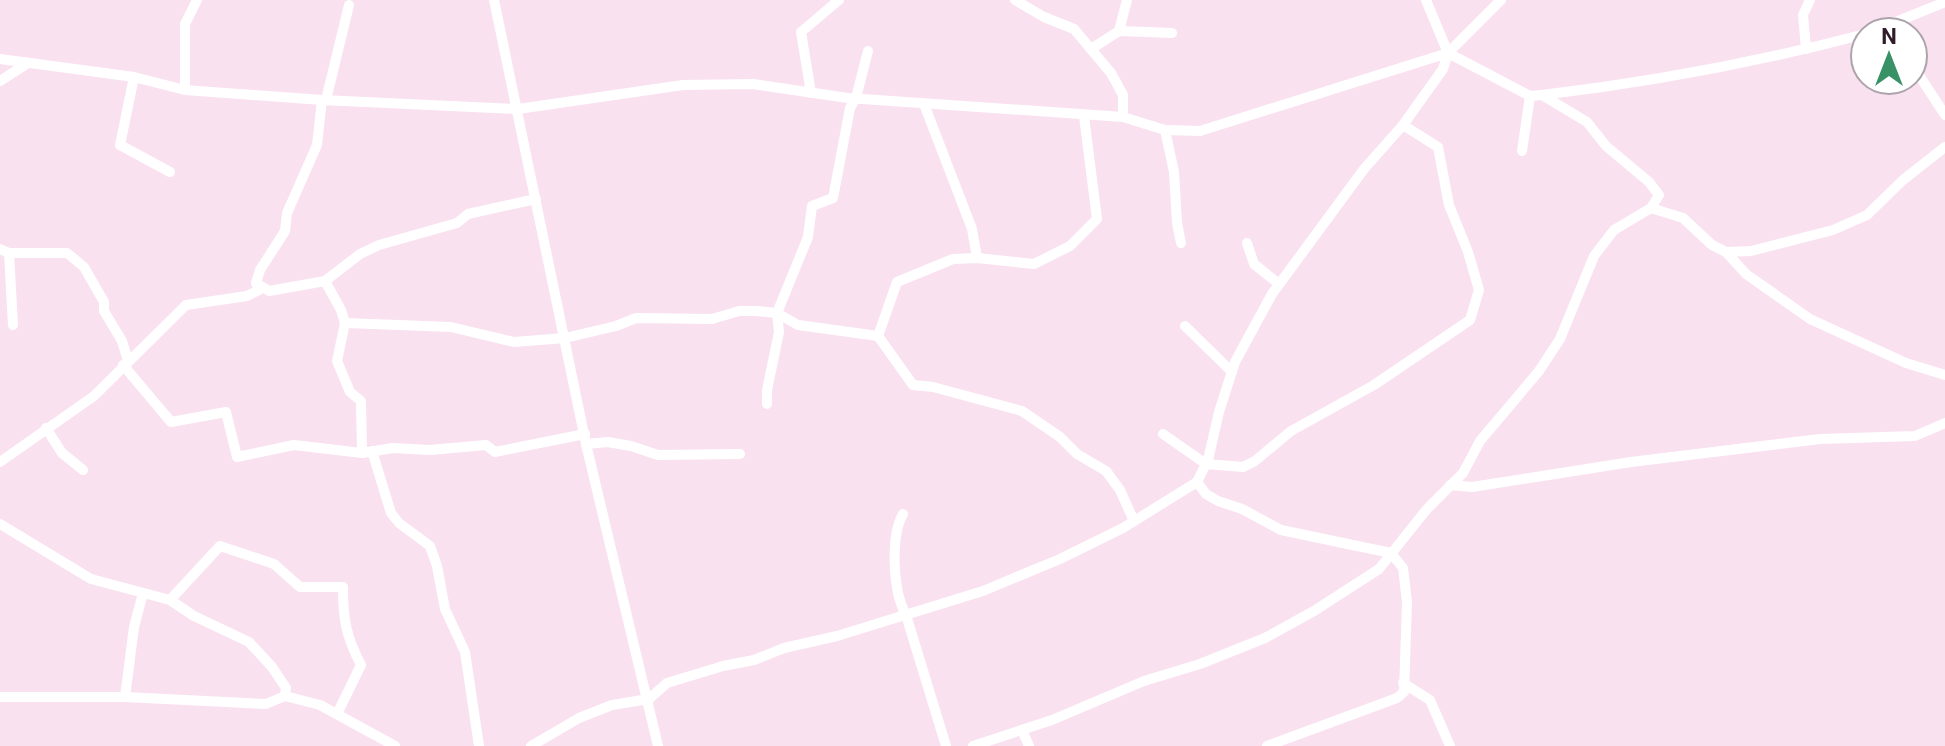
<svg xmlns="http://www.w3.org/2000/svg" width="1945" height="746" font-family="Roboto,sans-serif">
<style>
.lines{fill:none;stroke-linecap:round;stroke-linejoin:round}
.street{stroke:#fff;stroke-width:10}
</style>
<rect width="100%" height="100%" fill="#f9e1f0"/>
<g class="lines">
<g class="street">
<path d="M 494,0 L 586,444 L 658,746"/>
<path d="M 1015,0 L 1044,17 L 1074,29 L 1111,73 L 1123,95 L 1123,117"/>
<path d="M 1426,0 L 1448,53 L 1530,96 L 1542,95 L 1587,122 L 1606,146 L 1649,182 L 1659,195 L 1651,208"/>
<path d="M 1119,31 L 1172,33"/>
<path d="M 1871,32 L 1945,2"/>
<path d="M 1091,49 L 1119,31 L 1127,0"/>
<path d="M 1806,49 L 1803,15 L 1810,0"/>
<path d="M 0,59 L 134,77 L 185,90 L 322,100 L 518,109 L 683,85 L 753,84 L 848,98 L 1123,117 L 1165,130 L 1200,131 L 1448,53 L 1501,0"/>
<path d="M 1913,66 L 1945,115"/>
<path d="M 134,77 L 120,145 L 170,172"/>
<path d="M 0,81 L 28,63"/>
<path d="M 185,90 L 185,24 L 197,0"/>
<path d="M 811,93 L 801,32 L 839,0"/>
<path d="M 1542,95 C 1651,82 1759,62 1865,34"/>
<path d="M 326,100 L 349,5"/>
<path d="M 924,104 L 972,229 L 977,258"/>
<path d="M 1084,116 L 1097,219 L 1070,246 L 1034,264 L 977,258 L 953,259 L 897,282 L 878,336 L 913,385 L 933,387 L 1022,411 L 1060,437 L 1077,454 L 1106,471 L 1120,490 L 1134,521"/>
<path d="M 1165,130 L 1174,172 L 1177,223 L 1181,243"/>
<path d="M 1522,151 L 1530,96"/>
<path d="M 1247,243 L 1254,264 L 1279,284"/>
<path d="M 0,249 L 9,253 L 67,253 L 84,267 L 104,302 L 104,311 L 122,341 L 128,361"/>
<path d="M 1726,252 L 1751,251 L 1833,230 L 1867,215 L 1903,180 L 1945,147"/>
<path d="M 9,253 L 13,325"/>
<path d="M 325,281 L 341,310 L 345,323 L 451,327 L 514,342 L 565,338 L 616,326 L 636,318 L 712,319 L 739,311 L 756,311 L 777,313 L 798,325 L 878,336"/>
<path d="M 256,283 L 269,291 L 325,281 L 360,254 L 379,245 L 457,223 L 468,214 L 536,199"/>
<path d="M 345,323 L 337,361 L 350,392 L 361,401 L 362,453"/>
<path d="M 1185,326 L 1232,372"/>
<path d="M 123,365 L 171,422 L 226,412 L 237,457 L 294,445 L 362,453 L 393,448 L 430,450 L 486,445 L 495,452 L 585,434"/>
<path d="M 767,404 L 767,390 L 779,332 L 777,313 L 808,237 L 812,206 L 833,198 L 850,108 L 856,98 L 868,51"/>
<path d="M 46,428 L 62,453 L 83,470"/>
<path d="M 1163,434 L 1206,464 L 1243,467 L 1255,461 L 1291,431 L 1374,385 L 1470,320 L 1479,290 L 1468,252 L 1449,205 L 1438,147 L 1403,125"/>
<path d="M 586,444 L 608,442 L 631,446 L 658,455 L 740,454"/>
<path d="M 372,451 L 391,513 L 399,523 L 430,546 L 437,566 L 445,609 L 465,652 L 479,746"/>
<path d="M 0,462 L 94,396 L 186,305 L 247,296 L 259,290 L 256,283 L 260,270 L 285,231 L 287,213 L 317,145 L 322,100"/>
<path d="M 1197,482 L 1206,494 L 1218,501 L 1242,509 L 1281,530 L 1391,553 L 1403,568 L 1407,602 L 1404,692 L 1397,698 L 1267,746"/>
<path d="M 1450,485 L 1472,487 L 1631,462 L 1820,439 L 1915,436 L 1945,423"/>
<path d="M 903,514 C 890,537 893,592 906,615 L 946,746"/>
<path d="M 0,524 L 91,579 L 170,600 L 194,616 L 249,642 L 272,667 L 286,688 L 285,696"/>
<path d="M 170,600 L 220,546 L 274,564 L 300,587 L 343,587 C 343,620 346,636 361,665 L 337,714"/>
<path d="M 1403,683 L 1430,700 L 1450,746"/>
<path d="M 0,697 L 125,697 L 266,704 L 285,696 L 320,705 L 395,746"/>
<path d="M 125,697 L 134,627 L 143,593"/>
<path d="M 1022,730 L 1029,746"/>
<path d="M 531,746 L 579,718 L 612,705 L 649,699 L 667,683 L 723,666 L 754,660 L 784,648 L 837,636 L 983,591 L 1060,559 L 1123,528 L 1197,482 L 1208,460 L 1219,412 L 1235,362 L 1272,294 L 1364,169 L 1403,125 L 1443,69 L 1448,53"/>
<path d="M 973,746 L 1052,720 L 1144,681 L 1200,664 L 1265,638 L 1314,611 L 1379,569 L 1427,509 L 1463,473 L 1480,441 L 1539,371 L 1560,339 L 1594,256 L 1614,230 L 1651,208 L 1683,218 L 1712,245 L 1726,252 L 1746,274 L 1810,319 L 1906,363 L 1945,375"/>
</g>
</g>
<g transform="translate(1889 56)"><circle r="38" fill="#ffffff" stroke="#aca4aa" stroke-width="2"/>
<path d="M0-6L14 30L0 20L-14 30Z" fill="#399166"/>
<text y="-12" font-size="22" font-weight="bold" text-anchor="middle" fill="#301c2a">N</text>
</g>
</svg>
